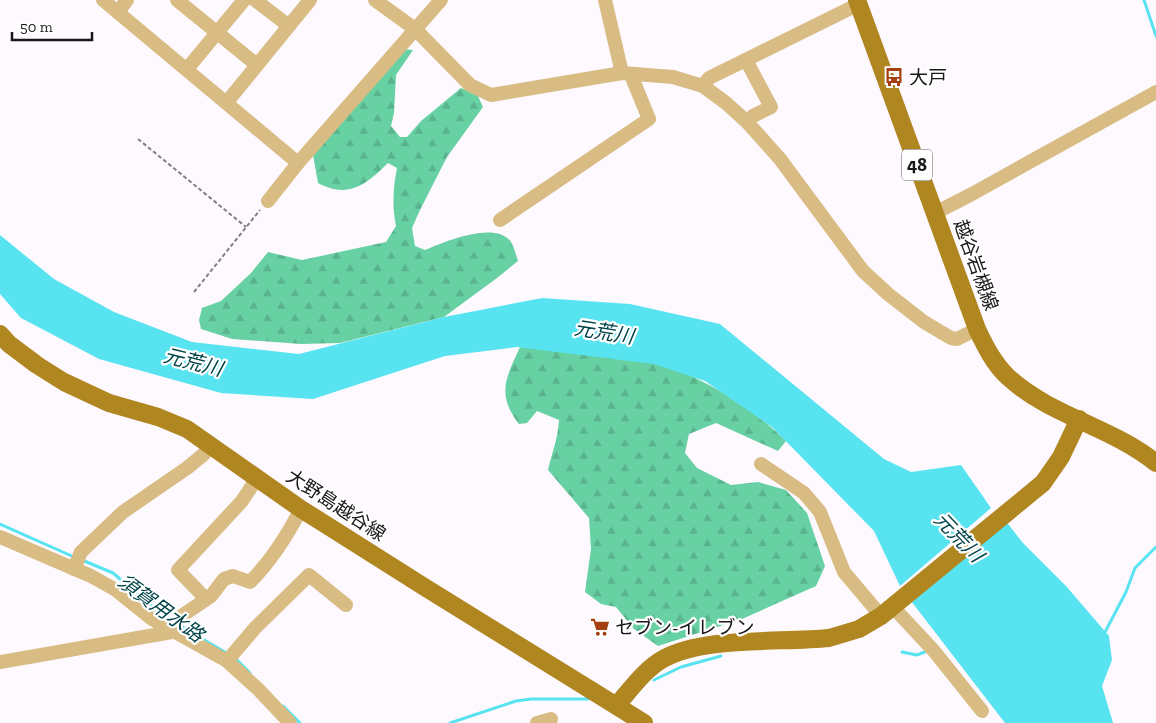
<svg xmlns="http://www.w3.org/2000/svg" width="1156" height="723" font-family="'Zilla Slab','Noto Sans JP',serif">
<style>
.forest{fill:url(#forest-firs)}
.water{fill:#58e3f1}
.lines{fill:none;stroke-linecap:round;stroke-linejoin:round}
.stream{stroke:#58e3f1;stroke-width:3}
.path{stroke:#827e82;stroke-width:2;stroke-dasharray:4 2.5;stroke-linecap:butt}
.minor{stroke:#d8bc83;stroke-width:14}
.major{stroke:#b08620;stroke-width:18}
.labels{text-anchor:middle;dominant-baseline:central;stroke-width:4.5;stroke-linejoin:round;paint-order:stroke}
.shield{fill:#fff;stroke:#5f5d5f;stroke-width:1}
.shield-label{font-size:18px;font-weight:bold;fill:#1a171a}
.poi-label{font-size:19px;fill:#1a171a;stroke:#fff;text-anchor:start}
.street-label{font-size:19px;fill:#1a171a;stroke:#fff}
.water-label{font-size:20px;font-style:italic;fill:#004349;stroke:#fff}
</style>
<defs>
<pattern id="forest-firs" width="22" height="20" patternUnits="userSpaceOnUse" patternTransform="scale(1.25)"><rect width="22" height="20" fill="#67d1a4"/><path d="M5 1l3.5 6h-7zM16 11l3.5 6h-7z" fill="#59b38d"/></pattern>
</defs>
<rect width="100%" height="100%" fill="#fef9ff"/>
<g class="forest">
<path d="M 402,49 L 413,50 L 396,75 L 394,113 L 391,126 L 400,137 L 407,137 L 421,121 L 461,88 L 477,94 L 483,107 L 447,157 L 420,210 L 412,228 L 415,246 L 425,250 C 444,242 496,220 511,242 C 514,247 516,255 518,261 L 497,278 L 444,317 L 340,343 L 301,344 L 232,339 L 201,329 L 199,320 L 202,308 L 221,301 L 251,273 L 268,252 L 302,260 L 386,242 L 396,226 C 392,206 393,188 397,168 L 388,163 C 366,185 348,199 318,183 L 313,155 Z"/>
<path d="M 520,347 C 564,352 610,355 653,363 C 697,372 755,410 786,441 L 778,451 L 716,423 L 689,434 L 685,453 L 697,468 L 731,485 L 758,482 L 786,490 L 807,513 L 825,566 L 816,586 L 742,619 L 658,646 L 634,629 L 616,607 L 601,604 L 585,592 L 591,549 L 589,518 L 548,470 C 552,452 558,439 559,420 L 537,411 L 527,423 L 519,424 C 496,394 506,378 520,347 Z"/>
</g>
<g class="water">
<path d="M 0,235 L 54,279 L 114,312 L 192,342 L 299,354 L 444,317 L 542,298 L 630,304 L 720,324 L 884,459 L 911,472 L 961,465 L 991,508 L 900,586 L 874,531 L 772,427 L 705,381 L 654,364 L 517,347 L 445,356 L 313,399 L 221,393 L 99,359 L 21,318 L 0,294 Z"/>
<path d="M 1005,520 L 1022,542 L 1066,586 L 1109,636 L 1112,660 L 1102,686 L 1113,723 L 1005,723 L 911,601 Z"/>
</g>
<g class="lines">
<g class="stream">
<path d="M 1144,0 L 1156,36"/>
<path d="M 0,524 L 74,557"/>
<path d="M 82,560 L 113,573 L 159,612 L 174,622"/>
<path d="M 179,625 L 228,654"/>
<path d="M 1104,634 L 1126,592 L 1135,568 L 1156,547"/>
<path d="M 902,652 L 917,655 L 927,651"/>
<path d="M 235,658 L 250,673"/>
<path d="M 654,680 L 681,667 L 721,656"/>
<path d="M 283,706 L 300,723"/>
<path d="M 450,723 L 516,701 L 531,699 L 588,699"/>
</g>
<g class="path">
<path d="M 138,139 L 246,227"/>
<path d="M 194,292 L 260,210"/>
</g>
<g class="minor">
<path d="M 103,0 L 298,163"/>
<path d="M 177,0 L 257,65"/>
<path d="M 255,0 L 289,26"/>
<path d="M 375,0 L 415,29 L 470,85 L 491,95 L 622,73 L 673,77 L 703,86 L 726,103 L 747,122 L 780,159 L 863,271 L 888,294 L 924,322 L 951,338 L 957,339 L 977,329"/>
<path d="M 605,0 L 622,73"/>
<path d="M 118,12 L 127,0"/>
<path d="M 746,60 L 771,107 L 753,116 L 747,122"/>
<path d="M 187,69 L 244,0"/>
<path d="M 703,86 L 709,78 L 859,4"/>
<path d="M 227,102 L 310,0"/>
<path d="M 268,201 L 298,163 L 441,0"/>
<path d="M 935,213 L 972,194 L 1156,92"/>
<path d="M 500,220 L 649,119 L 631,75"/>
<path d="M 761,464 L 804,493 L 820,512 L 844,572 L 881,616"/>
<path d="M 0,537 L 91,576 L 116,590 L 152,619 L 227,661 L 259,690 L 290,723"/>
<path d="M 74,569 L 81,552 L 123,512 L 187,468 L 204,454 L 210,444"/>
<path d="M 206,599 L 178,570 L 242,501 L 257,478"/>
<path d="M 893,607 L 934,651 L 982,711"/>
<path d="M 227,661 L 255,628 L 309,575 L 346,605"/>
<path d="M 0,662 L 172,632 L 180,617 L 211,596 L 224,579 L 233,576 L 250,582 C 272,560 287,536 301,509"/>
<path d="M 537,723 L 551,719"/>
</g>
<g class="major">
<path d="M 857,0 L 977,329 C 985,346 994,364 1008,377 C 1050,416 1112,427 1156,463"/>
<path d="M 0,334 L 9,344 L 37,365 L 64,382 L 109,403 L 158,417 L 187,429 L 301,509 L 426,588 L 644,723"/>
<path d="M 617,705 C 631,689 644,670 663,659 C 704,636 781,643 829,638 L 859,629 L 881,616 L 1043,483 L 1061,457 L 1079,419"/>
</g>
</g>
<defs>
<g id="bus-bare" transform="scale(1.5)"><path d="M-5-6H5V4H4V6H2V4H-2V6H-4V4H-5ZM-3.5-4V0h7V-4ZM-3.5 1.2v1.5H-2V1.2ZM2 1.2v1.5H3.5V1.2Z" fill="#a43f12" stroke="#fff" stroke-width="2.5" paint-order="stroke"/></g>
<g id="supermarket-bare" transform="scale(1.5)"><path d="M-6-5.5h2.5l.6 2H6L4.5 2H-2.5L-4.4-4H-6ZM-1.5 3.2a1.3 1.3 0 1 0 .1 0ZM3 3.2a1.3 1.3 0 1 0 .1 0Z" fill="#a43f12" stroke="#fff" stroke-width="2.5" paint-order="stroke"/></g>
</defs>
<g fill-rule="evenodd">
<use href="#bus-bare" x="894" y="77"/>
<use href="#supermarket-bare" x="600" y="627"/>
</g>
<g class="labels">
<rect class="shield" x="902" y="149.5" width="30" height="31" rx="4"/>
<g class="shield-label">
<text x="917" y="165">48</text>
</g>
<g class="poi-label">
<text x="909" y="77">大戸</text>
<text x="615" y="627">セブン-イレブン</text>
</g>
<g class="street-label">
<text transform="translate(976 265) rotate(70)">越谷岩槻線</text>
<text transform="translate(336 505) rotate(33)">大野島越谷線</text>
</g>
<g class="water-label">
<text transform="translate(604 332) rotate(9)">元荒川</text>
<text transform="translate(193 362) rotate(14)">元荒川</text>
<text transform="translate(959 537) rotate(46)">元荒川</text>
<text transform="translate(161 608) rotate(36)">須賀用水路</text>
</g>
</g>
<path d="M12 32v8h80v-8" fill="none" stroke="#1a171a" stroke-width="2.5"/>
<text x="20" y="32" font-size="15" fill="#1a171a" stroke="#ffffff" stroke-width="4" paint-order="stroke">50 m</text>
</svg>
